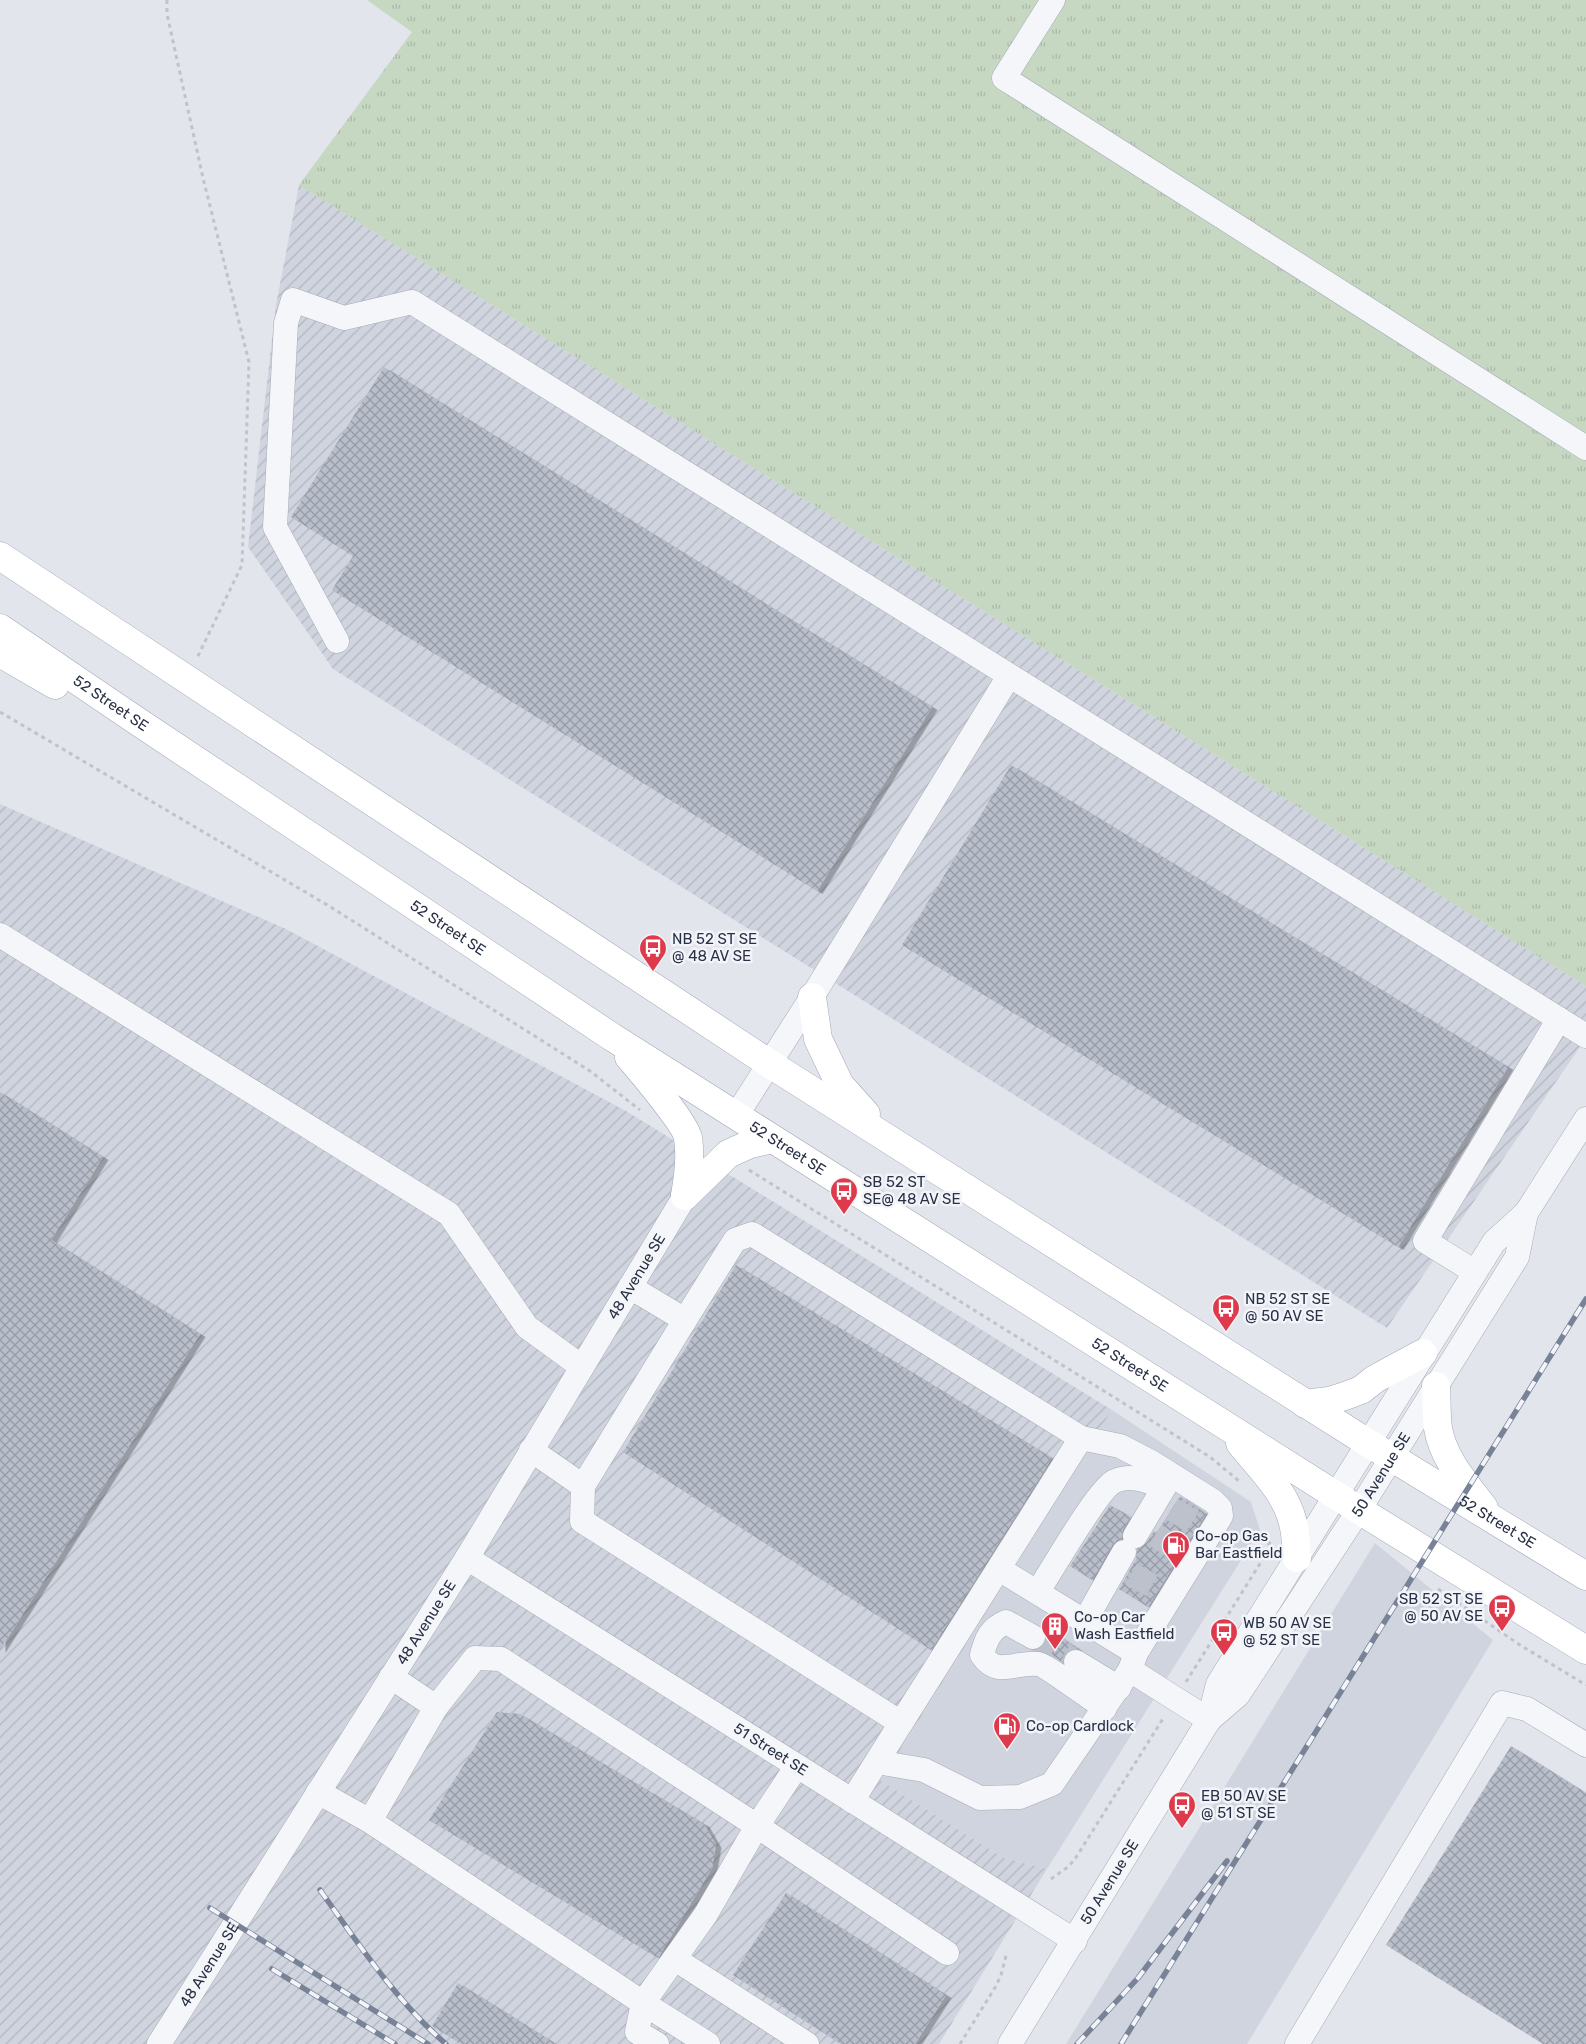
<svg xmlns="http://www.w3.org/2000/svg" width="1586" height="2044" font-family="Rubik,sans-serif">
<style>
.built{fill:#cfd4de}
.industrial{fill:url(#industrial-furrows)}
.grass{fill:url(#grass-tufts)}
.building{fill:url(#building-cross-hatch);filter:url(#shadow)}
.lines{fill:none;stroke-linecap:round;stroke-linejoin:round}
.minor-tunnel{stroke:#bdc1cb;stroke-width:24;stroke-dasharray:24 12;stroke-linecap:butt}
.minor-casing{stroke:#a6abb7;stroke-width:25}
.major-casing{stroke:#a0a8b9;stroke-width:29}
.path{stroke:#c0c3ca;stroke-width:3;stroke-dasharray:4 4;stroke-linecap:butt}
.minor{stroke:#f5f6f9;stroke-width:24}
.major{stroke:#fff;stroke-width:28}
.rail-casing{stroke:#798397;stroke-width:5.5}
.rail{stroke:#f2f4f9;stroke-width:4;stroke-dasharray:11;stroke-linecap:butt}
.labels{text-anchor:middle;dominant-baseline:central;stroke-width:5;stroke-linejoin:round;paint-order:stroke}
.street-label{font-size:15px;fill:#283146;stroke:#f2f4f9}
.poi-label{font-size:15px;fill:#283146;stroke:#f2f4f9;text-anchor:start}
</style>
<defs>
<pattern id="industrial-furrows" width="10" height="10" patternUnits="userSpaceOnUse" patternTransform="scale(1.25)"><rect width="10" height="10" fill="#cfd4de"/><path d="M-1 1l2-2M0 10L10 0M9 11l2-2" fill="none" stroke="#b2b6c0"/></pattern>
<pattern id="grass-tufts" width="24" height="20" patternUnits="userSpaceOnUse" patternTransform="scale(1.25)"><rect width="24" height="20" fill="#c6d7c2"/><path d="M3 7l-1-3M5 7V3M7 7l1-3M15 17l-1-3M17 17v-4M19 17l1-3" fill="none" stroke="#aab9a8"/></pattern>
<pattern id="building-cross-hatch" width="8" height="8" patternUnits="userSpaceOnUse" patternTransform="scale(1.25)"><rect width="8" height="8" fill="#b8beca"/><path d="M0 0l8 8M0 8l8-8" fill="none" stroke="#969ba6"/></pattern>
<filter id="shadow"><feDropShadow dx="5.5" dy="3" stdDeviation="0" flood-color="#0004"/></filter>
</defs>
<rect width="100%" height="100%" fill="#e2e5ec"/>
<g class="built">
<path d="M 1112,1410 L 1251,1502 L 1260,1530 L 1047,1869 L 1004,1858 L 881,1781 Z"/>
<path d="M 1375,1543 L 1493,1640 L 1247,2044 L 1066,2044 Z"/>
</g>
<g class="industrial">
<path d="M 299,185 L 1586,986 L 1586,1038 L 1387,1328 L 333,669 L 248,547 L 276,305 Z"/>
<path d="M 0,804 L 286,929 L 626,1111 L 1112,1410 L 881,1781 L 1004,1858 L 1047,1869 L 939,2044 L 0,2044 Z"/>
</g>
<path class="grass" d="M 367,0 L 1586,0 L 1586,986 L 299,185 L 412,32 Z"/>
<g class="building">
<path d="M 384,367 L 932,707 L 817,891 L 332,590 L 353,556 L 291,517 Z"/>
<path d="M 1011,765 L 1508,1067 L 1398,1247 L 902,945 Z"/>
<path d="M 0,1092 L 103,1157 L 51,1240 L 200,1334 L 0,1650 Z"/>
<path d="M 736,1265 L 1052,1458 L 931,1650 L 623,1452 Z"/>
<path d="M 1180,1496 L 1206,1514 L 1148,1607 L 1119,1589 L 1136,1559 L 1137,1549 L 1146,1543 L 1154,1531 L 1157,1532 Z"/>
<path d="M 1110,1505 L 1131,1517 L 1123,1529 L 1122,1539 L 1117,1540 L 1112,1545 L 1092,1580 L 1070,1566 Z"/>
<path d="M 1041,1624 L 1077,1648 L 1069,1650 L 1064,1655 L 1062,1662 L 1048,1653 L 1036,1650 L 1045,1644 L 1047,1637 Z"/>
<path d="M 497,1712 L 520,1714 L 704,1824 L 716,1845 L 712,1868 L 658,1958 L 429,1820 Z"/>
<path d="M 1511,1746 L 1586,1793 L 1586,2044 L 1543,2044 L 1386,1945 Z"/>
<path d="M 786,1893 L 946,1995 L 915,2044 L 841,2044 L 733,1975 Z"/>
<path d="M 458,1983 L 556,2044 L 461,2044 L 432,2026 Z"/>
</g>
<g class="lines">
<g class="minor-tunnel">
<path d="M 1172,1509 L 1200,1526"/>
<path d="M 1155,1535 L 1183,1553"/>
<path d="M 1131,1574 L 1160,1590"/>
<path d="M 1033,1637 L 1076,1662"/>
</g>
<g class="minor-casing">
<g id="minor">
<path d="M 1053,0 L 1004,78 L 1586,448"/>
<path d="M 337,641 L 275,527 L 286,323 L 293,300 L 344,318 L 412,302 L 1586,1036"/>
<path d="M 0,935 L 449,1214 L 527,1327 L 582,1367"/>
<path d="M 736,1116 L 812,997 L 1009,676"/>
<path d="M 1475,1272 L 1425,1241 L 1559,1019"/>
<path d="M 1081,1438 L 1120,1446 L 1151,1462 L 1213,1501 L 1220,1508 L 1221,1516 L 1136,1653"/>
<path d="M 531,1450 L 583,1486 L 685,1320 L 630,1287"/>
<path d="M 583,1486 L 582,1521 L 901,1723 L 1081,1438 L 752,1234 L 735,1240 L 685,1320"/>
<path d="M 1135,1536 L 1171,1476"/>
<path id="s1" d="M 467,1558 L 1075,1941"/>
<path d="M 999,1569 L 1136,1653 L 1130,1670 L 1209,1720"/>
<path d="M 1038,1591 C 1051,1572 1099,1487 1115,1481 C 1132,1474 1147,1481 1164,1487"/>
<path d="M 1085,1621 L 1124,1552"/>
<path d="M 1033,1637 L 1006,1622 C 990,1629 986,1639 982,1655 C 997,1678 1016,1661 1038,1664 C 1046,1665 1094,1701 1105,1708"/>
<path d="M 1076,1662 L 1119,1688"/>
<path d="M 391,1677 L 436,1707"/>
<path id="s2" d="M 1209,1720 L 1238,1695 L 1359,1510 L 1517,1257 L 1526,1213"/>
<path d="M 877,1762 L 924,1770 L 980,1798 L 1020,1797 L 1052,1784 L 1130,1670"/>
<path d="M 318,1792 L 370,1821 L 643,2003 L 706,1914 L 757,1826 L 797,1766"/>
<path d="M 852,1801 L 901,1723"/>
<path d="M 370,1821 L 436,1707 L 475,1658 L 501,1659 L 757,1826 L 947,1953"/>
<path d="M 675,1959 L 807,2044"/>
<path id="s3" d="M 159,2044 L 467,1558 L 685,1196"/>
<path d="M 657,2044 L 637,2032 L 643,2003 L 708,2044"/>
<path id="s4" d="M 1010,2044 L 1209,1720 L 1218,1684 L 1494,1242 L 1526,1213 L 1586,1119"/>
<path d="M 1297,2044 L 1502,1703 L 1527,1709 L 1586,1745"/>
</g>
</g>
<g class="major-casing">
<g id="major">
<path id="s5" d="M 0,556 L 770,1064 L 1368,1443 L 1586,1576"/>
<path id="s6" d="M 0,628 L 137,721 L 612,1037 L 1359,1510 L 1586,1650"/>
<path d="M 0,653 L 55,685"/>
<path d="M 812,997 L 818,1039 L 840,1085 L 866,1114"/>
<path d="M 629,1057 C 641,1071 686,1124 688,1138 C 691,1157 688,1177 685,1196"/>
<path d="M 685,1196 L 728,1154 L 750,1144 L 772,1139"/>
<path d="M 1436,1386 C 1437,1400 1436,1414 1438,1428 C 1443,1459 1466,1484 1484,1508"/>
<path d="M 1305,1404 L 1329,1401 L 1345,1396 L 1361,1390 L 1375,1379 L 1423,1353"/>
<path d="M 1240,1443 C 1259,1467 1286,1492 1293,1523 C 1296,1534 1296,1546 1297,1558"/>
</g>
</g>
<g class="path">
<path d="M 167,0 L 167,14 L 203,178 L 249,362 L 242,565 L 197,658"/>
<path d="M 0,712 L 329,906 L 590,1071 L 640,1110"/>
<path d="M 749,1170 L 1210,1457 L 1239,1481"/>
<path d="M 1438,1589 L 1520,1645 L 1586,1685"/>
<path d="M 1186,1682 L 1261,1562 L 1271,1539"/>
<path d="M 1051,1879 L 1068,1867 L 1075,1859 L 1164,1717"/>
<path d="M 960,2044 L 996,1986 L 1001,1975 L 1007,1952"/>
</g>
<use href="#minor" class="minor"/>
<use href="#major" class="major"/>
<g class="rail-casing">
<g id="rail">
<path d="M 320,1890 C 358,1943 396,2001 446,2044"/>
<path d="M 210,1908 L 428,2044"/>
<path d="M 272,1969 L 395,2044"/>
<path d="M 1077,2044 L 1138,1978 L 1227,1861"/>
<path d="M 1121,2044 L 1586,1299"/>
</g>
</g>
<use href="#rail" class="rail"/>
</g>
<defs>
<g id="bus-pin" transform="scale(1.4375)"><path d="M0 17L-7.5 6A9.5 9.5 0 1 1 7.5 6Z" fill="#de3a4b" stroke="#f2f4f9"/><path d="M-5-6H5V4H4V6H2V4H-2V6H-4V4H-5ZM-3.5-4V0h7V-4ZM-3.5 1.2v1.5H-2V1.2ZM2 1.2v1.5H3.5V1.2Z" fill="#fff"/></g>
<g id="fuel-pin" transform="scale(1.4375)"><path d="M0 17L-7.5 6A9.5 9.5 0 1 1 7.5 6Z" fill="#de3a4b" stroke="#f2f4f9"/><path d="M-5.5-6h7V0h2V4h1.3V-2.5L3-4.5l.8-.8L6-3V5H2.5V1h-1V6h-7ZM-4.2-4.7v3.2H.2V-4.7Z" fill="#fff"/></g>
<g id="building-pin" transform="scale(1.4375)"><path d="M0 17L-7.5 6A9.5 9.5 0 1 1 7.5 6Z" fill="#de3a4b" stroke="#f2f4f9"/><path d="M-4-6H4V6H1V3H-1V6H-4ZM-2.5-4.3h1.7v1.8h-1.7ZM.8-4.3h1.7v1.8H.8ZM-2.5-1h1.7V.8h-1.7ZM.8-1h1.7V.8H.8Z" fill="#fff"/></g>
</defs>
<g fill-rule="evenodd">
<use href="#bus-pin" x="653" y="948"/>
<use href="#bus-pin" x="844" y="1191"/>
<use href="#bus-pin" x="1226" y="1308"/>
<use href="#fuel-pin" x="1176" y="1545"/>
<use href="#bus-pin" x="1502" y="1608"/>
<use href="#building-pin" x="1055" y="1626"/>
<use href="#bus-pin" x="1224" y="1632"/>
<use href="#fuel-pin" x="1007" y="1726"/>
<use href="#bus-pin" x="1182" y="1805"/>
</g>
<g class="labels">
<g class="street-label">
<text stroke="none"><textPath href="#s6" startOffset="134">52 Street SE</textPath></text>
<text stroke="none"><textPath href="#s6" startOffset="539">52 Street SE</textPath></text>
<text stroke="none"><textPath href="#s6" startOffset="944">52 Street SE</textPath></text>
<text stroke="none"><textPath href="#s3" startOffset="904">48 Avenue SE</textPath></text>
<text stroke="none"><textPath href="#s6" startOffset="1349">52 Street SE</textPath></text>
<text stroke="none"><textPath href="#s2" startOffset="301">50 Avenue SE</textPath></text>
<text stroke="none"><textPath href="#s5" startOffset="1782">52 Street SE</textPath></text>
<text stroke="none"><textPath href="#s3" startOffset="499">48 Avenue SE</textPath></text>
<text stroke="none"><textPath href="#s1" startOffset="359">51 Street SE</textPath></text>
<text stroke="none"><textPath href="#s4" startOffset="190">50 Avenue SE</textPath></text>
<text stroke="none"><textPath href="#s3" startOffset="94">48 Avenue SE</textPath></text>
</g>
<g class="poi-label">
<text x="672" y="939">NB 52 ST SE<tspan x="672" dy="17">@ 48 AV SE</tspan></text>
<text x="863" y="1182">SB 52 ST<tspan x="863" dy="17">SE@ 48 AV SE</tspan></text>
<text x="1245" y="1299">NB 52 ST SE<tspan x="1245" dy="17">@ 50 AV SE</tspan></text>
<text x="1195" y="1536">Co-op Gas<tspan x="1195" dy="17">Bar Eastfield</tspan></text>
<text x="1483" y="1599" text-anchor="end">SB 52 ST SE<tspan x="1483" dy="17">@ 50 AV SE</tspan></text>
<text x="1074" y="1617">Co-op Car<tspan x="1074" dy="17">Wash Eastfield</tspan></text>
<text x="1243" y="1623">WB 50 AV SE<tspan x="1243" dy="17">@ 52 ST SE</tspan></text>
<text x="1026" y="1726">Co-op Cardlock</text>
<text x="1201" y="1796">EB 50 AV SE<tspan x="1201" dy="17">@ 51 ST SE</tspan></text>
</g>
</g>
</svg>
